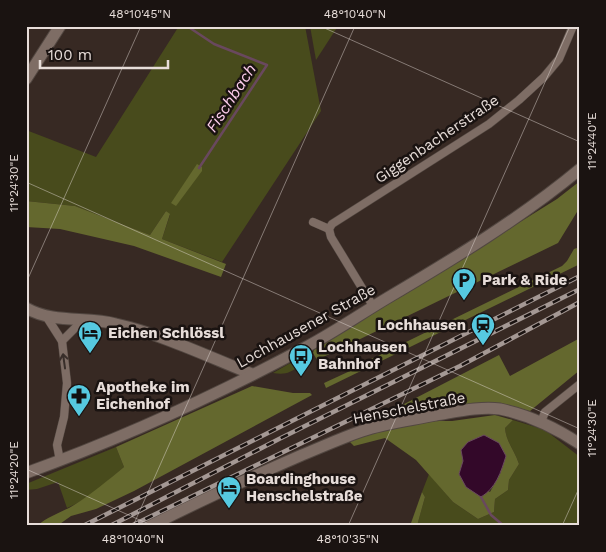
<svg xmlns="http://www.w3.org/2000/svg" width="606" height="552" font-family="'Work Sans',sans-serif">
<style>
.green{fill:#484b1c}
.forest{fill:#64682e;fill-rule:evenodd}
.water{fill:#330829;stroke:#69485e}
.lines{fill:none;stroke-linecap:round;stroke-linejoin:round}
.stream{stroke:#69485e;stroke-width:2.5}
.street-casing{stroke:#524741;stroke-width:9}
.secondary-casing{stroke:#524741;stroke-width:13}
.street{stroke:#7e6d65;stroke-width:8}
.secondary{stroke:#7e6d65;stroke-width:11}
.rail-casing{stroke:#a49894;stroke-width:4.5}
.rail{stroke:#1a1311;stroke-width:2.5;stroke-dasharray:8;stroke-linecap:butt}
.oneway{stroke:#382e2a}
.ticks{fill:none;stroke:#e7ddd9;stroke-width:1;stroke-opacity:0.45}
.labels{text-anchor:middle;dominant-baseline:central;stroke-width:5;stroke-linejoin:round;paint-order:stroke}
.street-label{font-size:15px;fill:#e7ddd9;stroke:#1a1311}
.poi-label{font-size:15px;font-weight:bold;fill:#e7ddd9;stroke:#1a1311;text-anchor:start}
.water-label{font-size:16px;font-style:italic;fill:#ffcfee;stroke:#1a1311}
.neatline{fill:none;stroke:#e7ddd9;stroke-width:2}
.ticks-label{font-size:12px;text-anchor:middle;fill:#e7ddd9}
</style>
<rect width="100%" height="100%" fill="#372923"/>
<g class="green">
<path d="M 179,26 L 305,26 L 321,111 L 222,262 L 162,239 L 170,215 L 166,211 L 150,235 L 75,206 L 26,201 L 26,130 L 96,157 Z"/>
<path d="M 310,26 L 338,26 L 316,60 Z"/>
<path d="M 301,357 L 299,366 C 290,373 285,375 273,373 Z"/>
<path d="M 513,420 L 545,430 L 580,457 L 580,526 L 417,526 L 425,497 L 422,492 L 429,474 L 453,502 L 478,519 L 494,512 L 495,499 L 508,490 L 509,480 L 519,464 C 515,451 506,442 505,428 Z"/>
<path d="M 116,447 L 124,467 C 106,482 89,499 67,508 L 58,482 L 37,489 L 26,490 L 26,484 Z"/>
</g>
<g class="forest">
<path d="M 197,164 L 202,167 L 202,171 L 176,206 L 171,203 Z"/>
<path d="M 580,181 L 580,207 L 558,243 L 317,360 L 313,353 L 314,350 L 557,199 Z"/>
<path d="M 26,201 L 75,206 L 150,235 L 166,211 L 170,214 L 162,239 L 226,264 L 221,277 L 134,246 L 60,229 L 26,227 Z"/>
<path d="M 580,247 L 580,264 L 326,388 L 324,383 L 363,365 L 365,362 L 562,266 L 567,261 L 574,249 Z"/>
<path d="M 580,338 L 580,370 L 530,411 L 497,405 L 455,405 L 379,417 L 499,355 L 510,376 Z"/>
<path d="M 252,386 L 293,393 L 310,393 L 312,395 L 134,491 L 96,509 L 71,516 L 57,526 L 37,526 C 48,516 61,513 74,505 C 92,494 108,480 124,467 L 116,447 Z"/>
<path d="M 495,415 L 513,420 L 505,428 C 506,442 515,451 519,464 L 509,480 L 508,490 L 495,499 L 494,512 L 478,519 L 453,502 L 416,460 L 385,438 L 354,446 L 348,440 L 381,431 L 435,421 L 452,421 ZM 464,461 L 501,472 L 490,492 L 459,475 Z"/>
<path d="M 422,492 L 425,497 L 417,526 L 410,526 Z"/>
</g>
<path class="water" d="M 484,435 L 499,443 L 506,456 C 501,472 496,488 481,497 L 466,487 L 459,474 L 463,461 L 461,450 L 468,442 Z"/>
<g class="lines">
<g class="stream">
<path d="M 187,26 L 214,44 L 267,65 L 199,168"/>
<path d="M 481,497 L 491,515 L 504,526"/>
</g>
<g class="street-casing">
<g id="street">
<path d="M 313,222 L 329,229"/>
<path d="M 373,306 L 331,237 L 329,229 L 332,224 L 489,124 L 519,100 L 544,77 L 559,59 L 573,26"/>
<path d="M 46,316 L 62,341 L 67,383 L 64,417 L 57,445 L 60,461"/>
<path d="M 62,341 L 83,320"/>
<path d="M 541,422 L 545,412 L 580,384"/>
</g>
</g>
<g class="secondary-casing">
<g id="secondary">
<path d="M 26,79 L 60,26"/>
<path d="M 26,308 C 54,324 86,316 116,324 C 161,334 209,357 252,374"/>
<path d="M 26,473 C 123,438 217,395 308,346 C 336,331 362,313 389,297 C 455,258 521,218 580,169"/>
<path d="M 150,526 C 200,501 251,477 302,455 C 322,447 341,438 362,431 C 385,423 412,420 436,415 C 455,412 481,406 500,409 C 529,415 556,428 580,444"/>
</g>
</g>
<use href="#street" class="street"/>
<use href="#secondary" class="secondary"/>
<g class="rail-casing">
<g id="rail">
<path d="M 83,526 L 580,276"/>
<path d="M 110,526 L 279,439 L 580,289"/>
<path d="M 131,526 L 460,366 L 580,302"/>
</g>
</g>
<use href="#rail" class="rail"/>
</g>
<defs><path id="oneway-shaft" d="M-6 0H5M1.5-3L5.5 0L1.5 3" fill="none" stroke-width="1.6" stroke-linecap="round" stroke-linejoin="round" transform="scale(1.25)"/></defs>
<use class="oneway" href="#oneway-shaft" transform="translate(64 361) rotate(-98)"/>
<path class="ticks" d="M 320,26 L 580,142M 26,182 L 580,429M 26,283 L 141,26M 26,469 L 153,526M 133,526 L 355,26M 348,526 L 570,26M 562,526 L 580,486"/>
<defs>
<g id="parking-pin" transform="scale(1.25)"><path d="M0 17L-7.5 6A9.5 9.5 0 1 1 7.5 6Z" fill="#56c9e0" stroke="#1a1311"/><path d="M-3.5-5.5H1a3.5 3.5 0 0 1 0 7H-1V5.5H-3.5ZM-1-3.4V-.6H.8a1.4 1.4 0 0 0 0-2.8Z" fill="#111"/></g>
<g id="station-pin" transform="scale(1.25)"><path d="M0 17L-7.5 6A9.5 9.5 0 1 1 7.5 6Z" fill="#56c9e0" stroke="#1a1311"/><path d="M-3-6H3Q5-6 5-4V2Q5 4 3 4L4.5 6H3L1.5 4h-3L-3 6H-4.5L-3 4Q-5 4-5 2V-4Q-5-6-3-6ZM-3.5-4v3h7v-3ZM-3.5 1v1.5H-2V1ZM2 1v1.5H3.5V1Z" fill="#111"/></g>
<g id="hotel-pin" transform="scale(1.25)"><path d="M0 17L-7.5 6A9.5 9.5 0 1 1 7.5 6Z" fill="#56c9e0" stroke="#1a1311"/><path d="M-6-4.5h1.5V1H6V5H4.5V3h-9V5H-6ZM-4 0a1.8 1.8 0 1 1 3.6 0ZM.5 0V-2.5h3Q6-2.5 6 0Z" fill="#111"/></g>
<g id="bus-pin" transform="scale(1.25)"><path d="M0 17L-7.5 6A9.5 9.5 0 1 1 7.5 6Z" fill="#56c9e0" stroke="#1a1311"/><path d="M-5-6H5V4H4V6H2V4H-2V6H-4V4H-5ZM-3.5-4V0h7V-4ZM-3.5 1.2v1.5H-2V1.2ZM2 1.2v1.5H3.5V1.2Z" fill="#111"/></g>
<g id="pharmacy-pin" transform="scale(1.25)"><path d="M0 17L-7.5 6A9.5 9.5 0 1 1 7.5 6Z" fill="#56c9e0" stroke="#1a1311"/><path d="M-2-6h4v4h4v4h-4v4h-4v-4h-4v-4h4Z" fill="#111"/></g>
</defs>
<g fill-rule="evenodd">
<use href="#parking-pin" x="464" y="280"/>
<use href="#station-pin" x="483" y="325"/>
<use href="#hotel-pin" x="90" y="333"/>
<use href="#bus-pin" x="301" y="356"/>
<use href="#pharmacy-pin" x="79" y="396"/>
<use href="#hotel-pin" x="229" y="488"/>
</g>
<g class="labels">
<g class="street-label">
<text transform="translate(437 139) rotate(-34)">Giggenbacherstraße</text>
<text transform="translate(306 326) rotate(-29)">Lochhausener Straße</text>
<text transform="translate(409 408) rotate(-11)">Henschelstraße</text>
</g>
<g class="poi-label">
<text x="482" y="280">Park &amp; Ride</text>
<text x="466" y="325" text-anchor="end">Lochhausen</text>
<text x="108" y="333">Eichen Schlössl</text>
<text x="318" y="347">Lochhausen<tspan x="318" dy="17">Bahnhof</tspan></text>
<text x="96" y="387">Apotheke im<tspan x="96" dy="17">Eichenhof</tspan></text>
<text x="246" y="479">Boardinghouse<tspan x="246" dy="17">Henschelstraße</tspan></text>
</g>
<g class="water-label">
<text transform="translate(231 98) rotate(-57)">Fischbach</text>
</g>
</g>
<rect width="606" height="552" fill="none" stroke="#1a1311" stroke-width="55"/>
<path d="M40 60v8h128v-8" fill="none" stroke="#e7ddd9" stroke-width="2.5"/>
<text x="48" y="60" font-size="15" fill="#e7ddd9" stroke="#1a1311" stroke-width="4" paint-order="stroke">100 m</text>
<rect x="28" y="28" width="550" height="496" class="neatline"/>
<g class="ticks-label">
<text x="140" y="18">48°10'45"N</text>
<text x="355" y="18">48°10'40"N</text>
<text transform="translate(592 141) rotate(-90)" y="4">11°24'40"E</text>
<text transform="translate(14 183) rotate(-90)" y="4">11°24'30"E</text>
<text transform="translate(592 428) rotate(-90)" y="4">11°24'30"E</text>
<text transform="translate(14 470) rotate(-90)" y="4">11°24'20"E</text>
<text x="133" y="543">48°10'40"N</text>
<text x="348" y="543">48°10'35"N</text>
</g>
</svg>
